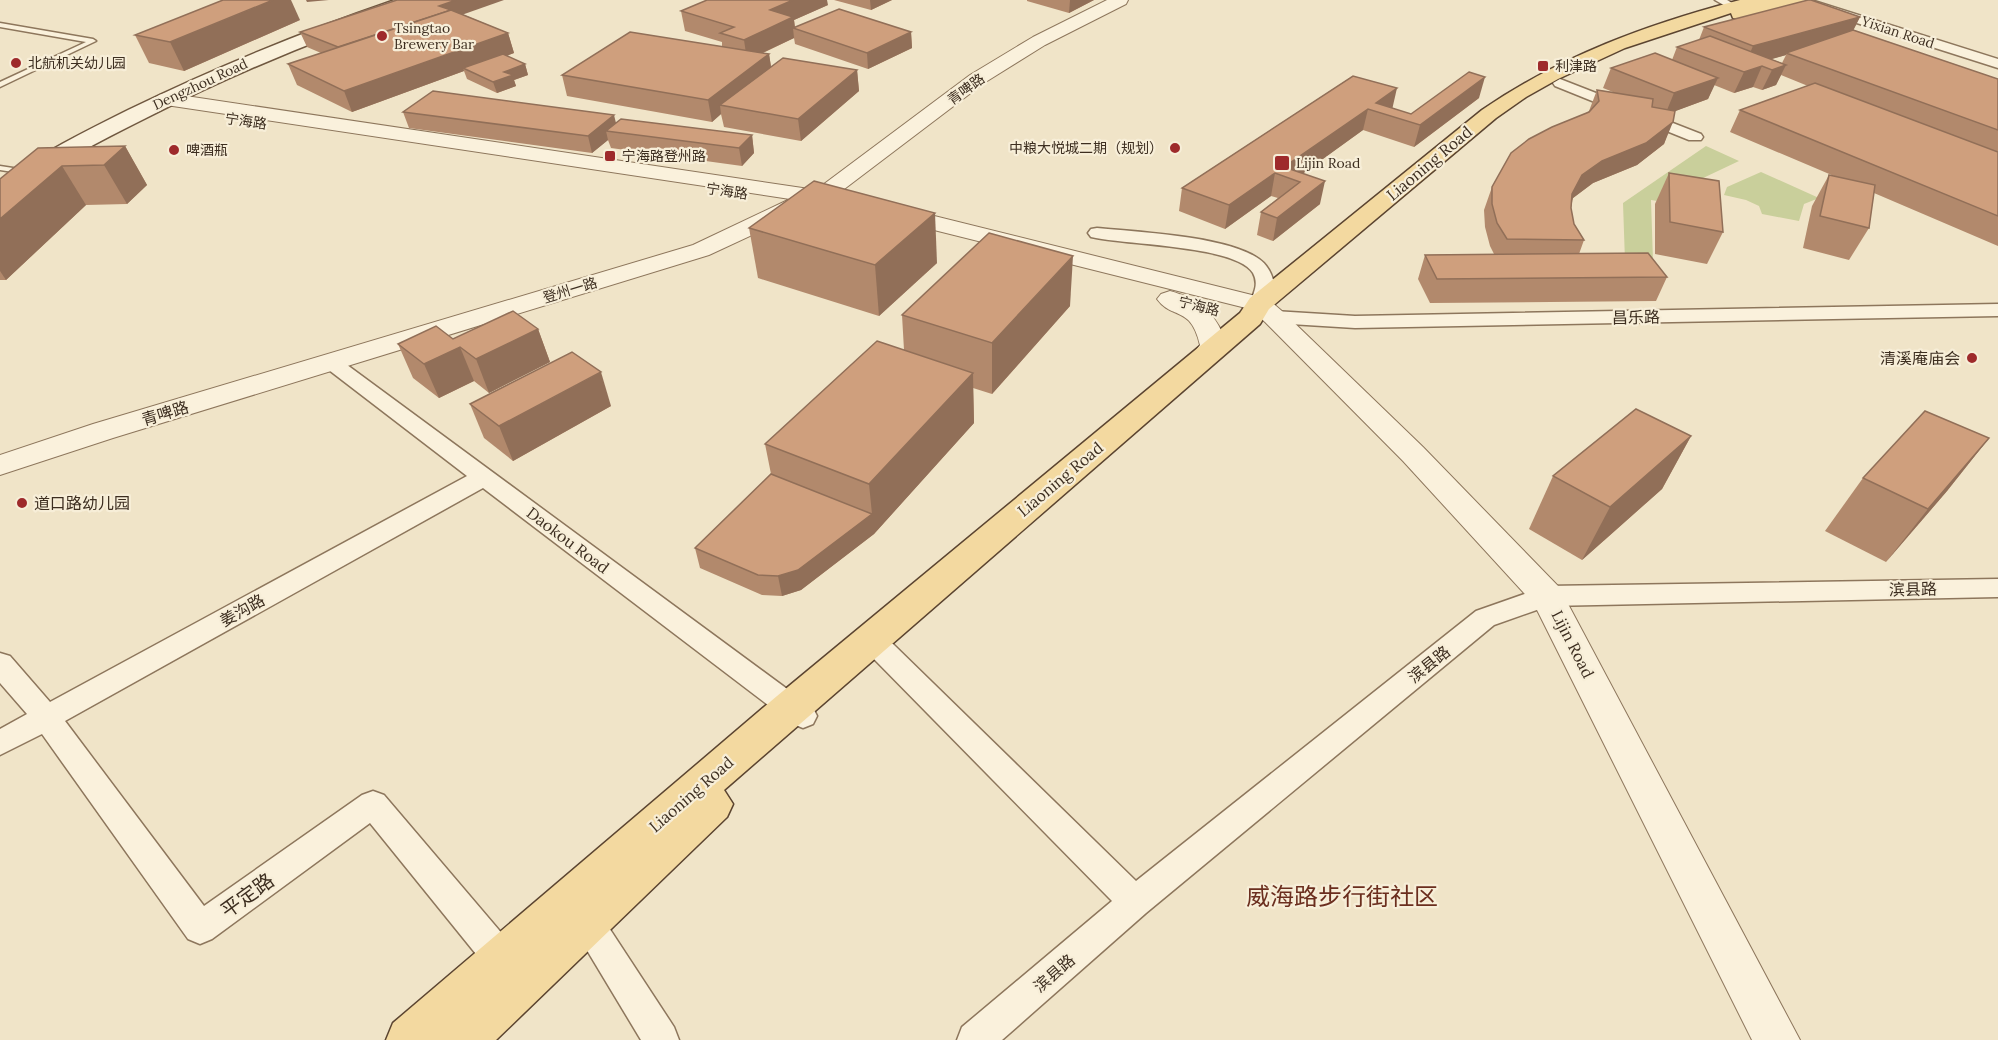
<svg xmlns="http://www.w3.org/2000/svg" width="1998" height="1040" font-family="Lora,'Noto Sans SC',serif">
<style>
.green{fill:#c9cf9b}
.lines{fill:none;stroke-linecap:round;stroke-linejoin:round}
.service-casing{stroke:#8d765c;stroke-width:3}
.pedestrian-casing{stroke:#8d765c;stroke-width:3}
.minor-casing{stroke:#8d765c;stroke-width:3}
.tertiary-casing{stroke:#8d765c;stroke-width:2}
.secondary-casing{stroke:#6f573f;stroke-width:3}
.primary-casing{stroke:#5b4430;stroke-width:3}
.service{fill:#faf1dc;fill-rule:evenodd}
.pedestrian{fill:#faf1dc;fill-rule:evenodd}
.minor{fill:#faf1dc;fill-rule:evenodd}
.tertiary{fill:#faf1dc;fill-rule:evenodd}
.secondary{fill:#faf1dc;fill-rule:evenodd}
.primary{fill:#f3d9a0;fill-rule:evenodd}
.wall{fill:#b2896c;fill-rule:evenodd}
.shaded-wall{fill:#916f58}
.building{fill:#cf9f7d;stroke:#916f58;stroke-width:1.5}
.poi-dot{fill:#9e2a2b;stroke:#f7eed8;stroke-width:2}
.labels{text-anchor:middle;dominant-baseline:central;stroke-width:4.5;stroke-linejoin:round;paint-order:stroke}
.far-poi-label{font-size:14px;fill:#3d2e20;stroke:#f7eed8;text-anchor:start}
.far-street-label{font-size:14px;fill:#3d2e20;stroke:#f7eed8}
.street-label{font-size:16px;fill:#3d2e20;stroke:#f7eed8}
.poi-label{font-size:16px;fill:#3d2e20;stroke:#f7eed8;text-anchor:end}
.near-street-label{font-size:20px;fill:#3d2e20;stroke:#f7eed8}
.near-quarter-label{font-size:24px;fill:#6b2e1e;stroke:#f7eed8}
</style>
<rect width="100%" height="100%" fill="#f0e4c8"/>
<g class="green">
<path d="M 1706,146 L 1739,161 L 1701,179 L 1704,208 L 1651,200 L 1653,261 L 1625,261 L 1623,203 Z"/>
<path d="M 1761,172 L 1819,198 L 1804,204 L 1799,221 L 1762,214 L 1759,206 L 1746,200 L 1724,195 L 1727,187 Z"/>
</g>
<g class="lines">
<g class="service-casing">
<g id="service">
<path d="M 0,23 L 93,39 L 96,41 L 0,87 L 0,82 L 86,42 L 0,27 Z"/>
<path d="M 0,166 L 26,170 L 30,172 L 26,174 L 0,170 Z"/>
</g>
</g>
<g class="pedestrian-casing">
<path id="pedestrian" d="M 1715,0 L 1727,0 L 1749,13 L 1741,15 Z"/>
</g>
<g class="minor-casing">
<g id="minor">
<path d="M 1792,0 L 1811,0 L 1998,59 L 1998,68 L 1794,3 Z"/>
<path d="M 1560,79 L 1701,134 L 1703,137 L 1701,140 L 1689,140 L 1555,86 L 1553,83 Z"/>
<path d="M 1097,228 C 1138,232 1222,236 1256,257 C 1268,264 1272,274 1275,287 L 1266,308 L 1252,308 L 1249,304 C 1254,293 1259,284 1253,273 C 1236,245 1123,245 1091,237 L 1088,233 L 1091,229 Z"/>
<path d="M 1998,304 L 1998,316 L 1355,328 L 1274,323 L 1267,321 L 1264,317 L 1267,313 L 1274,311 L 1355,316 Z"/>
<path d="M 332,357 L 339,359 L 813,708 L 817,716 L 813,724 L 803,728 L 793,724 L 483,488 L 65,721 L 204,906 L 362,795 L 373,791 L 384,795 L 521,956 L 526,968 L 521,980 L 509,985 L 497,980 L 370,823 L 212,939 L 200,944 L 188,939 L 42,734 L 0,755 L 0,729 L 27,714 L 0,683 L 0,653 L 10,656 L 50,702 L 467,476 L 325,367 L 322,363 L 325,359 Z"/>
<path d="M 1998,579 L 1998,597 L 1548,606 L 1494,625 L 1146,913 L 1002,1040 L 957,1040 L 962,1027 L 1112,901 L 873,658 L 870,651 L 873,644 L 883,641 L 893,644 L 1136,881 L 1476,611 L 1547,586 Z"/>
<path d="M 586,906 L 598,911 L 674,1027 L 679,1040 L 641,1040 L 570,922 L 574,911 Z"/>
</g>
</g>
<g class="tertiary-casing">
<g id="tertiary">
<path d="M 1107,0 L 1128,0 L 1126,4 L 1045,45 L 984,83 L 839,193 L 848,195 L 851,200 L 848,205 L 840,207 L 819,204 L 709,255 L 113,438 L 0,475 L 0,455 L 93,424 L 693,245 L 790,199 L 166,105 L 159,103 L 156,99 L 159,95 L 166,93 L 816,190 L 970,75 L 1033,37 Z"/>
<path d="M 894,206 L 1268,299 L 1283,312 L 1423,447 L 1559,587 L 1800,1040 L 1752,1040 L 1534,604 L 1403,461 L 1265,322 L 1250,309 L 886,218 L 883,213 L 886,208 Z"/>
<path d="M 1170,291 C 1199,299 1219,315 1226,345 L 1213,363 L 1204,365 L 1195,363 L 1191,357 L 1200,345 C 1191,305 1172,320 1157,299 L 1161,294 Z"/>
</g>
</g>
<g class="secondary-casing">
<path id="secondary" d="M 395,0 L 421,0 L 418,4 C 325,36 234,73 146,118 C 98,142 52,166 8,197 L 0,199 L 0,182 C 40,154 84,132 128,110 C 215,68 304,31 395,0 Z"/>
</g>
<g class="primary-casing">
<path id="primary" d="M 1740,0 L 1804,0 L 1801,4 L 1739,19 L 1733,18 L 1731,13 L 1625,48 L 1558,79 L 1526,97 L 1496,118 L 1269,309 L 1260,324 L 724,790 L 733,804 L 727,817 L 496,1040 L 386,1040 L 393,1023 L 777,696 L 1240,313 L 1250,298 L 1482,110 C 1561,56 1648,24 1740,0 Z"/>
</g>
<use href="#service" class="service"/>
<use href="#pedestrian" class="pedestrian"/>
<use href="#minor" class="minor"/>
<use href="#tertiary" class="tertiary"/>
<use href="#secondary" class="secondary"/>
<use href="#primary" class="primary"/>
</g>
<g class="wall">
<path d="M 834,0 L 892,0 L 871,10 Z"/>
<path d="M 1027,0 L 1094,0 L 1069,13 L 1027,1 Z"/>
<path d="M 828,5 L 794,20 L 795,27 L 911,32 L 912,48 L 868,69 L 795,44 L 794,38 L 763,53 L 769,54 L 771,66 L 857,70 L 859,91 L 801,141 L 724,127 L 721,114 L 712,122 L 567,96 L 562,75 L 722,46 L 722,42 L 685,31 L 681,11 Z"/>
<path d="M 462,14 L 508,33 L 514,53 L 506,56 L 525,64 L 528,75 L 514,80 L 516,86 L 497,93 L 467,79 L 464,71 L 352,112 L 297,85 L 288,64 L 321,53 L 307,47 L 300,32 Z"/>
<path d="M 1860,17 L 1853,30 L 1998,79 L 1998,246 L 1874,193 L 1869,228 L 1849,260 L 1803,248 L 1812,206 L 1829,175 L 1834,176 L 1730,132 L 1740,110 L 1808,86 L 1781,75 L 1776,85 L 1762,90 L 1753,87 L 1734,93 L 1714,85 L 1708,99 L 1675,111 L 1664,144 L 1637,165 L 1593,183 L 1573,198 L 1571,208 L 1574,224 L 1584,240 L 1579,254 L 1667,277 L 1656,301 L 1430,303 L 1418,279 L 1425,255 L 1494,254 L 1490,246 L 1485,227 L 1484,210 L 1492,187 L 1589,111 L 1597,90 L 1613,92 L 1603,88 L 1611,68 L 1672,60 L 1677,47 L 1699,40 L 1704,27 ZM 1786,55 L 1782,63 L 1771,59 Z"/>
<path d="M 300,20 L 184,71 L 149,63 L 135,35 Z"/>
<path d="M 1353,76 L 1392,108 L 1411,114 L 1479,98 L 1414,147 L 1363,130 L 1303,173 L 1320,204 L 1273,241 L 1257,235 L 1261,212 L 1278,198 L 1271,196 L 1225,229 L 1179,211 L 1182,188 Z"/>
<path d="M 403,112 L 616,123 L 752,135 L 754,153 L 742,166 L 611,148 L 608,140 L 592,153 L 409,128 Z"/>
<path d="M 125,146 L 147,185 L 127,204 L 86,205 L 6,280 L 0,280 L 0,179 Z"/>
<path d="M 1669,173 L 1723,232 L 1707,264 L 1655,254 L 1655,204 Z"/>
<path d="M 749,228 L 937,263 L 879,316 L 758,278 Z"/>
<path d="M 1070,306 L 992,394 L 973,388 L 974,423 L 874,534 L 801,590 L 782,596 L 762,595 L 700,568 L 695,548 L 771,474 L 765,444 L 904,350 L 902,315 Z"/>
<path d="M 538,329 L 550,362 L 489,393 L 474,381 L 439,398 L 413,378 L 398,344 L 453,339 Z"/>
<path d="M 470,404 L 611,406 L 513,461 L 484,438 Z"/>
<path d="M 1691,436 L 1662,489 L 1582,560 L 1529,529 L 1553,476 Z"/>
<path d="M 1989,438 L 1947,491 L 1886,562 L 1825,531 L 1863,478 Z"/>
</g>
<g class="shaded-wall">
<path d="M 273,0 L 291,0 L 300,20 L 184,71 L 170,42 Z"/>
<path d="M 306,0 L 329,0 L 307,2 Z"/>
<path d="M 456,0 L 504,0 L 453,18 L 439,6 Z"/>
<path d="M 793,0 L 827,0 L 828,5 L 794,20 L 795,29 L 793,28 L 794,38 L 747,60 L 744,40 L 770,10 Z"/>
<path d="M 870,0 L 892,0 L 871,10 Z"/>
<path d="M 1070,0 L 1094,0 L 1069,13 Z"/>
<path d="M 1860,17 L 1850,37 L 1786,53 L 1786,55 L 1744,67 L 1753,46 Z"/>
<path d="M 911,32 L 912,48 L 868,69 L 867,53 Z"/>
<path d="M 508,33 L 514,53 L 467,70 L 463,68 L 464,71 L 352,112 L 344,91 Z"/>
<path d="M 769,54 L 772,74 L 720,105 L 721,114 L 712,122 L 708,100 Z"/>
<path d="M 525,64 L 528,75 L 514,80 L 516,86 L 497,93 L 493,82 L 504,72 Z"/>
<path d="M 1786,65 L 1776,85 L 1762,90 L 1772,70 Z"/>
<path d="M 1762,66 L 1753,87 L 1734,93 L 1744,72 Z"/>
<path d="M 857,70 L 859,91 L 801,141 L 798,119 Z"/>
<path d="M 1485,77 L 1479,98 L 1414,147 L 1420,125 Z"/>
<path d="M 1718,78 L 1708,99 L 1665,115 L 1674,93 Z"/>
<path d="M 1397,88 L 1392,110 L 1376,103 Z"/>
<path d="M 1368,109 L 1363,130 L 1294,180 L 1284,167 Z"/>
<path d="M 614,115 L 618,131 L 606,131 L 608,140 L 592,153 L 588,136 Z"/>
<path d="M 1673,122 L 1664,144 L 1637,165 L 1593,183 L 1573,198 L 1564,217 L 1572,194 L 1582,175 L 1602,161 Z"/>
<path d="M 752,135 L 754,153 L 742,166 L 739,148 Z"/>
<path d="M 125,146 L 147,185 L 127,204 L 104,165 Z"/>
<path d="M 62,166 L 86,205 L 6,280 L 0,271 L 0,219 Z"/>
<path d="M 1275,173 L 1271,196 L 1225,229 L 1229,205 Z"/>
<path d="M 1325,181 L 1320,204 L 1273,241 L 1277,218 Z"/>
<path d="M 935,213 L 937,263 L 879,316 L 875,265 Z"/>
<path d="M 1073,256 L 1070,306 L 992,394 L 992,343 Z"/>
<path d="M 538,329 L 550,362 L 489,393 L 476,359 Z"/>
<path d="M 460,347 L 474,381 L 439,398 L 424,364 Z"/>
<path d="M 601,372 L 611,406 L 513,461 L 499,426 Z"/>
<path d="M 973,373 L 974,423 L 874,534 L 801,590 L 782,596 L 778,576 L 872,514 L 869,484 Z"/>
<path d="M 1691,436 L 1662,489 L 1582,560 L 1610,507 Z"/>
<path d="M 1989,438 L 1947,491 L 1886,562 L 1928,509 Z"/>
</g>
<g class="building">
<path d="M 223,0 L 273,0 L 170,42 L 135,35 Z"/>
<path d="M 397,0 L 456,0 L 439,6 L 451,10 L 338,47 L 300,32 Z"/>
<path d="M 707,0 L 793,0 L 770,10 L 793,17 L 744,40 L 720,33 L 734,27 L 681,11 Z"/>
<path d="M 1808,0 L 1811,0 L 1860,17 L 1753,46 L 1704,27 Z"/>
<path d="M 839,9 L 911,32 L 867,53 L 793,28 Z"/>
<path d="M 451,10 L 508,33 L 344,91 L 288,64 Z"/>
<path d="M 1853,30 L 1998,79 L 1998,130 L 1786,53 Z"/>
<path d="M 630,32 L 769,54 L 708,100 L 562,75 Z"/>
<path d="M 1710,36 L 1786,65 L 1772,70 L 1762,66 L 1744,72 L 1677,47 Z"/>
<path d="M 1655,53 L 1718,78 L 1674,93 L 1611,68 Z"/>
<path d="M 503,54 L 525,64 L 504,72 L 513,75 L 493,82 L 463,68 Z"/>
<path d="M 783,58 L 857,70 L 798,119 L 720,105 Z"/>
<path d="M 1469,72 L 1485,77 L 1420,125 L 1368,109 L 1284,167 L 1325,181 L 1277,218 L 1261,212 L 1300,182 L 1275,173 L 1229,205 L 1182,188 L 1353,76 L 1397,88 L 1376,103 L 1411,114 Z"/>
<path d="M 1815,83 L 1998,152 L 1998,216 L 1740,110 Z"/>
<path d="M 1597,90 L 1653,99 L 1652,107 L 1675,111 L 1673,122 L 1646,143 L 1602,161 L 1582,175 L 1572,194 L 1571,208 L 1574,224 L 1584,240 L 1507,239 L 1497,223 L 1492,204 L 1492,187 L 1511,153 L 1529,139 L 1552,127 L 1589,112 L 1599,101 Z"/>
<path d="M 433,91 L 614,115 L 588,136 L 403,112 Z"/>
<path d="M 621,119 L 752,135 L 739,148 L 606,131 Z"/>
<path d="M 125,146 L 104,165 L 62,166 L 0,219 L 0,179 L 38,148 Z"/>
<path d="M 1669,173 L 1719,181 L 1723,232 L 1670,222 Z"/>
<path d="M 1829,175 L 1875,185 L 1869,228 L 1820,216 Z"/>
<path d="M 814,181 L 935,213 L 875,265 L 749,228 Z"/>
<path d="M 989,233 L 1073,256 L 992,343 L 902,315 Z"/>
<path d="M 1648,253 L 1667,277 L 1437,279 L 1425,255 Z"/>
<path d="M 513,311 L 538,329 L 476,359 L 460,347 L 424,364 L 398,344 L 436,326 L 453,339 Z"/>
<path d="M 877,341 L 973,373 L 869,484 L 765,444 Z"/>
<path d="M 572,352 L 601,372 L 499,426 L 470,404 Z"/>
<path d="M 1636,409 L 1691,436 L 1610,507 L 1553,476 Z"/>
<path d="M 1925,411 L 1989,438 L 1928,509 L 1863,478 Z"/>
<path d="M 771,474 L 872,514 L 798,570 L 778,576 L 758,575 L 695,548 Z"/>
</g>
<g class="poi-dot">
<circle cx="382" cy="36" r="6"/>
<circle cx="16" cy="63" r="6"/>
<rect x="1537" y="60" width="12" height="12" rx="3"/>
<circle cx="1175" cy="148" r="6"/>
<circle cx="174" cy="150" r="6"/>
<rect x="604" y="150" width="12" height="12" rx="3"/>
<rect x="1274" y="155" width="16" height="16" rx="3"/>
<circle cx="1972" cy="358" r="6"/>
<circle cx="22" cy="503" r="6"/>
</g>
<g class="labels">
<g class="far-poi-label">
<text x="394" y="28">Tsingtao<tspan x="394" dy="16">Brewery Bar</tspan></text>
<text x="28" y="63">北航机关幼儿园</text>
<text x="1555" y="66">利津路</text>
<text x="1163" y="148" text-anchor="end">中粮大悦城二期（规划）</text>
<text x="186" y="150">啤酒瓶</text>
<text x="622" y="156">宁海路登州路</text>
<text x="1296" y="163">Lijin Road</text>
</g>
<g class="far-street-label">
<text transform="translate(1898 32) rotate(18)">Yixian Road</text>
<text transform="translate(200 84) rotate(-25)">Dengzhou Road</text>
<text transform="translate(966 89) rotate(-36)">青啤路</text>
<text transform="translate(246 121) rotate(8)">宁海路</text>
<text transform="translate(727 191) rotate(8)">宁海路</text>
<text transform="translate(570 290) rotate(-17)">登州一路</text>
<text transform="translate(1199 306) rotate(14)">宁海路</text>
</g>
<g class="street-label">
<text transform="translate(1429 163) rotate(-40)">Liaoning Road</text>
<text transform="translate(1636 317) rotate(-1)">昌乐路</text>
<text transform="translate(165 413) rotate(-17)">青啤路</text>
<text transform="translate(1060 479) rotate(-40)">Liaoning Road</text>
<text transform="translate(568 540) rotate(37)">Daokou Road</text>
<text transform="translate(1913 589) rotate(-1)">滨县路</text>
<text transform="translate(242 610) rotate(-29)">姜沟路</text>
<text transform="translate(1573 644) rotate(63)">Lijin Road</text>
<text transform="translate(1429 664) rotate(-39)">滨县路</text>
<text transform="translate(691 794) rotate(-41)">Liaoning Road</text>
<text transform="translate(1054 973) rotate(-41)">滨县路</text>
</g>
<g class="poi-label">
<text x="1960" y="358">清溪庵庙会</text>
<text x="34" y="503" text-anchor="start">道口路幼儿园</text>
</g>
<g class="near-street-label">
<text transform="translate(247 895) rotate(-36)">平定路</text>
</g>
<g class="near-quarter-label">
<text x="1342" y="896">威海路步行街社区</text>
</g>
</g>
</svg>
